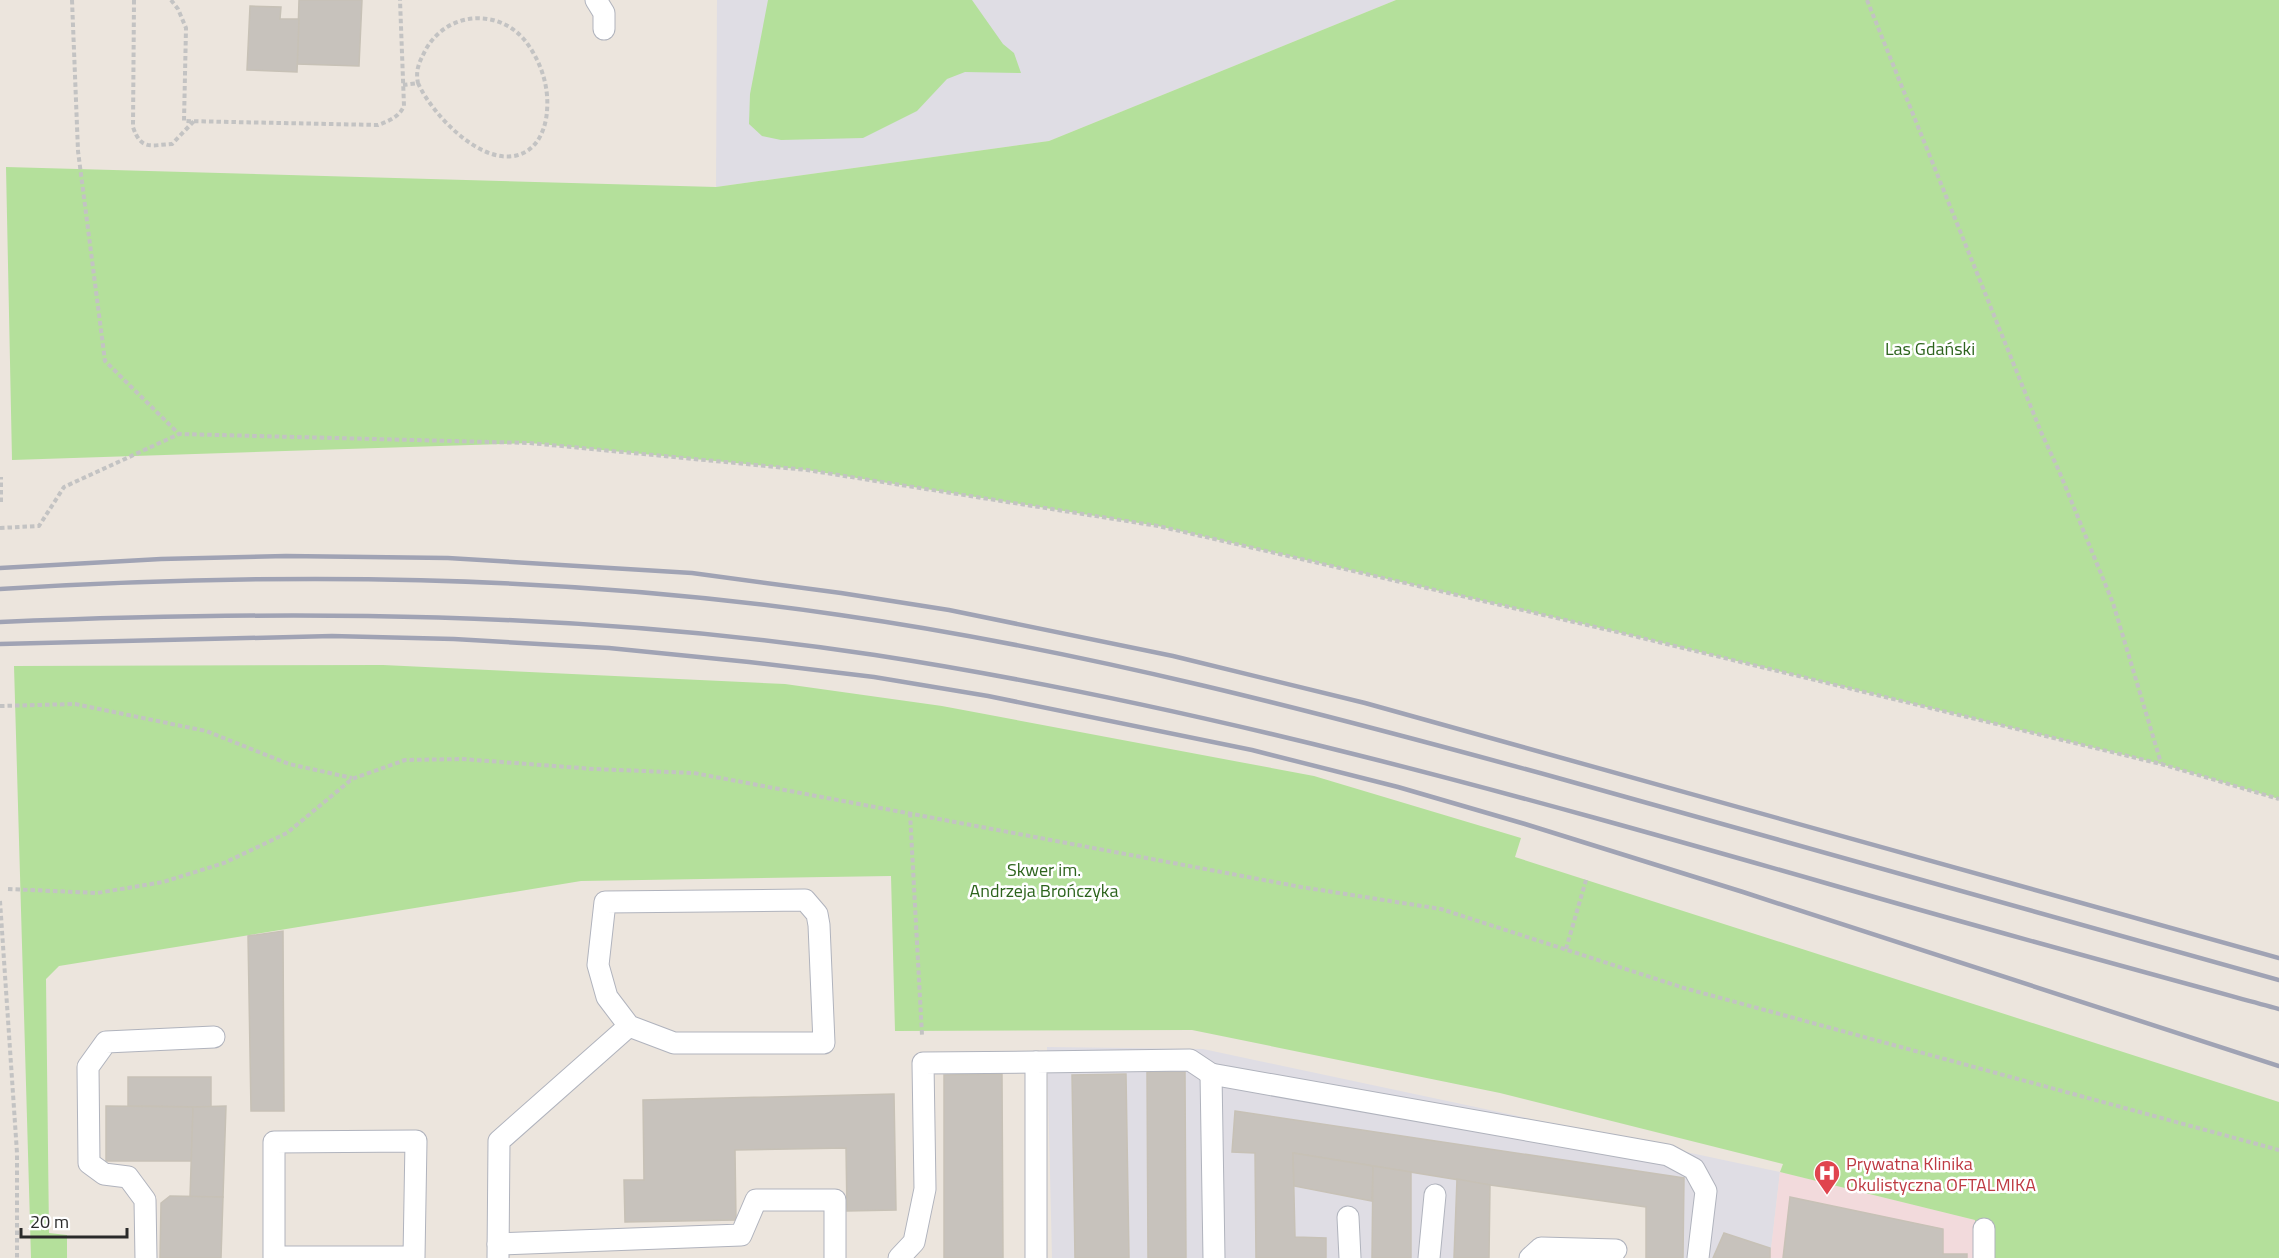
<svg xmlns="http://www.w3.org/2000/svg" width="2279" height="1258" font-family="'Titillium Web',sans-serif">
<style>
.industrial{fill:#dfdde4}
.medical{fill:#f2dadc}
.green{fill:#b4e09b}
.building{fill:#c7c2bc;stroke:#c7c1b6;stroke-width:1.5}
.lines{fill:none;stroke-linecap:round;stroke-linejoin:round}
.service-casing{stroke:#b0b3bd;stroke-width:23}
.path{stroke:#c3c3c3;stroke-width:4;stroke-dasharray:4.5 3;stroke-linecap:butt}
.service{stroke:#fff;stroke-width:21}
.rail{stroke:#a0a3b4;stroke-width:4.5}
.labels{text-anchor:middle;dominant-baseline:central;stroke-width:5;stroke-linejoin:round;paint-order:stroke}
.park-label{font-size:18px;fill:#2d641d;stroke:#fff}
.health-label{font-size:18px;fill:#be3a42;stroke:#fff;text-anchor:start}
</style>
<rect width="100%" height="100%" fill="#ece5dd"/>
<g class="industrial">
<path d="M 717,0 L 1396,0 L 1049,141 L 716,187 Z"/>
<path d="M 1047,1047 L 1203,1049 L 1780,1172 L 1770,1258 L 1646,1258 L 1646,1207 L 1457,1179 L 1454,1258 L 1052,1258 Z"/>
</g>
<path class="medical" d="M 1780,1172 L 1975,1220 L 1975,1258 L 1770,1258 Z"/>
<g class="green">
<path d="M 768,0 L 972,0 L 1003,44 L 1014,53 L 1021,73 L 965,72 L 947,79 L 917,111 L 863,138 L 781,140 L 762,136 L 749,124 L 750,94 Z"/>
<path d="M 1396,0 L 2279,0 L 2279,799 L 2161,764 L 1613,631 L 1158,526 L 807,470 L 530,443 L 12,460 L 6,167 L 716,187 L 1049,141 Z"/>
<path d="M 383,665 L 785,684 L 942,706 L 1314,776 L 1521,838 L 1515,857 L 2279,1102 L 2279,1258 L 1975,1258 L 1975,1220 L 1780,1172 L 1783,1164 L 1500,1093 L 1192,1030 L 895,1031 L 891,876 L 581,881 L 59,966 L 46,979 L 49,1233 L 67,1235 L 67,1258 L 31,1258 L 14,666 Z"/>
</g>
<g class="building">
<path d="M 299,0 L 362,0 L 359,66 L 297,64 Z"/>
<path d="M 250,6 L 281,7 L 280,19 L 299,19 L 297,72 L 247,70 Z"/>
<path d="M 283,931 L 284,1111 L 251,1111 L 248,936 Z"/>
<path d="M 1147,1072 L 1185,1072 L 1186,1258 L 1148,1258 Z"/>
<path d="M 1002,1074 L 1003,1258 L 944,1258 L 944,1075 Z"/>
<path d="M 1126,1074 L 1129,1258 L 1075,1258 L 1072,1075 Z"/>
<path d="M 128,1077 L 211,1077 L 211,1107 L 128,1106 Z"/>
<path d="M 894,1094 L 896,1210 L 847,1211 L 846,1148 L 735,1150 L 736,1220 L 625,1222 L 624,1180 L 644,1180 L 643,1100 Z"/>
<path d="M 106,1106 L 193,1107 L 192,1161 L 106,1161 Z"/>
<path d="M 226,1106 L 223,1197 L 190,1197 L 193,1107 Z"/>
<path d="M 1235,1111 L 1684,1178 L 1683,1258 L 1646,1258 L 1646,1207 L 1490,1185 L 1293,1153 L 1295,1237 L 1326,1238 L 1326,1258 L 1256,1258 L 1255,1153 L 1232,1152 Z"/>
<path d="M 1293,1153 L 1373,1166 L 1372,1201 L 1294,1186 Z"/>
<path d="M 1373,1166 L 1411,1172 L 1411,1258 L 1372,1258 Z"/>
<path d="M 1457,1179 L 1490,1185 L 1489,1258 L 1454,1258 Z"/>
<path d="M 170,1196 L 223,1197 L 221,1258 L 160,1258 L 161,1203 Z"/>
<path d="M 1790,1197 L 1943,1229 L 1943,1254 L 1967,1254 L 1967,1258 L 1783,1258 Z"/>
<path d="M 1724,1233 L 1770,1248 L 1770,1258 L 1713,1258 Z"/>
</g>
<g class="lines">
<g class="service-casing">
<g id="service">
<path d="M 596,0 L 604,13 L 604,29"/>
<path d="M 805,900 L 817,914 L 819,925 L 824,1043 L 674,1043 L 629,1026 L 607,997 L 598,965 L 605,902 Z"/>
<path d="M 416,1141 L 414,1257 L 274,1257 L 274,1142 Z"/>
<path d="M 1348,1217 L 1350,1258"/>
<path d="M 1984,1229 L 1984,1258"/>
<path d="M 498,1244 L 741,1235 L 756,1200 L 835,1200 L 835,1258"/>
<path d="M 146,1258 L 145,1200 L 128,1177 L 104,1174 L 89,1163 L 88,1067 L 106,1042 L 214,1037"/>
<path d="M 498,1258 L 499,1141 L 629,1026"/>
<path d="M 899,1258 L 914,1242 L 925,1189 L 923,1063 L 1036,1062"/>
<path d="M 1036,1258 L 1036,1062 L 1190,1060 L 1211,1074"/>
<path d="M 1214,1258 L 1211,1074 L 1668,1155 L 1694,1169 L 1706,1191 L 1698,1258"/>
<path d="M 1429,1258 L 1435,1195"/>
<path d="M 1530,1258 L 1541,1248 L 1616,1250"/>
</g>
</g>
<g class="path">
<path d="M 72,0 L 78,151 L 105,361 L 179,434 L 530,443 L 807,470 L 1158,526 L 1613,631 L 2161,764 L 2279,799"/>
<path d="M 134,0 L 133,127 C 141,151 151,145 172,144 L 194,121"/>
<path d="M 171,0 L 178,9 L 186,28 L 184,121 L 378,125 C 389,121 399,117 404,106 L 400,0"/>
<path d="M 1867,0 L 2041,432 L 2059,471 L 2113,603 L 2161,763"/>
<path d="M 403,85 L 418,83 C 432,115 488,175 527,151 C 540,143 546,126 547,111 C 549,88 542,65 529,46 C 504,8 449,9 426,49 C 420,61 415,69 418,83"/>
<path d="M 1,502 L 1,477"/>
<path d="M 0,528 L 39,526 L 64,487 L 179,434"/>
<path d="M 0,706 L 75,704 L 206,731 L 289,764 L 352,778"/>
<path d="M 910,813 L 922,1035"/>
<path d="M 8,889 L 97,893 L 163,882 L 224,863 L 287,833 L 352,779 L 405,760 L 462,759 L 594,769 L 694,773 L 1301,887 L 1441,909 L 1684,988 L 2279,1150"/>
<path d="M 0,901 L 17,1153 L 17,1258"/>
<path d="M 1566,949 L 1586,880"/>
</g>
<use href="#service" class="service"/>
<g class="rail">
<path d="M 0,568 L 161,559 L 286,556 L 448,558 L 692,573 L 841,593 L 949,610 L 1173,656 L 1365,703 L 2279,958"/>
<path d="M 0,589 C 280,572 562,574 840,615 C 1084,650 1321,713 1558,778 C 1799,844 2039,913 2279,980"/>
<path d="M 0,622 C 291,610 586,611 875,655 C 1199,705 1514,794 1829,884 C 1978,927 2129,968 2279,1009"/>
<path d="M 0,644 L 332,636 L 454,639 L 609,648 L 749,662 L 874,677 L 988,696 L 1252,750 L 1398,787 L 1525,824 L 1743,892 L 2279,1066"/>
</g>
</g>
<defs>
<g id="hospital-pin" transform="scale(1.35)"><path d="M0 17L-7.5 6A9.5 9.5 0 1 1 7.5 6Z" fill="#e0444e" stroke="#fff"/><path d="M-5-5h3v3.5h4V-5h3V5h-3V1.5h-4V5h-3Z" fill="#fff"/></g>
</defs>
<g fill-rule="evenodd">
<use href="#hospital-pin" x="1827" y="1173"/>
</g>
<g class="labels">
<g class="park-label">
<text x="1930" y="348">Las Gdański</text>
<text x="1044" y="869">Skwer im.<tspan x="1044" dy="21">Andrzeja Brończyka</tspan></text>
</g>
<g class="health-label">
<text x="1846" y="1163">Prywatna Klinika<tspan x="1846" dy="21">Okulistyczna OFTALMIKA</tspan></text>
</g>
</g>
<path d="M21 1228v9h106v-9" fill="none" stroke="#2a2a2a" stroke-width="3"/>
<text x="30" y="1228" font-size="18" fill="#2a2a2a" stroke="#ffffff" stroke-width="4.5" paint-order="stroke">20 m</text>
</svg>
